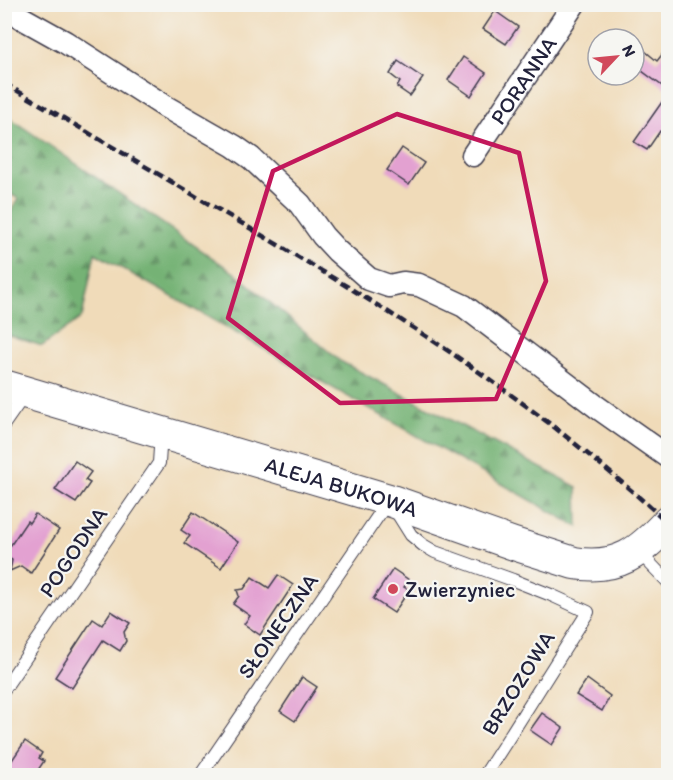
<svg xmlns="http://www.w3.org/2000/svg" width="673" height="780" font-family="Itim,sans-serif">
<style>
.forest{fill:url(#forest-firs);stroke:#4b6a58;stroke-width:1.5}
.building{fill:#e3a1d1}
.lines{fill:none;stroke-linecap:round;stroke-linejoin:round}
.lane-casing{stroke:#413e4e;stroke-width:14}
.street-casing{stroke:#413e4e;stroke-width:25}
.secondary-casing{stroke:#413e4e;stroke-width:34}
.lane{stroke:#fff;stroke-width:12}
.street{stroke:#fff;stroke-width:22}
.secondary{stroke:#fff;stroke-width:32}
.rail{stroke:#22223b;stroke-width:4.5;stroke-dasharray:9 4.5;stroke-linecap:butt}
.marked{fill:none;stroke:#c2185b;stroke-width:4.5;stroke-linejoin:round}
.poi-dot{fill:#d1495b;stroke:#f6f6f2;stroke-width:2}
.labels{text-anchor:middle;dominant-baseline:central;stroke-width:4.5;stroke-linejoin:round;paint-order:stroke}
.street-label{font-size:22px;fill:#22223b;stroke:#f6f6f2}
.poi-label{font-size:22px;fill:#22223b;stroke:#f6f6f2;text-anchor:start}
</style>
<defs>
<pattern id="forest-firs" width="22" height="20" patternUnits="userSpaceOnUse" patternTransform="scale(1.5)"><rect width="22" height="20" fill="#74b274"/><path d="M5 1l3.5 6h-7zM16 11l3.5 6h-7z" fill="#5f9060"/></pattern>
</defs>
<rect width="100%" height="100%" fill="#f6f6f2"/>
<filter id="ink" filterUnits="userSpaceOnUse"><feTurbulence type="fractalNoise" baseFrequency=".0167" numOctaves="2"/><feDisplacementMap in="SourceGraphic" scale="12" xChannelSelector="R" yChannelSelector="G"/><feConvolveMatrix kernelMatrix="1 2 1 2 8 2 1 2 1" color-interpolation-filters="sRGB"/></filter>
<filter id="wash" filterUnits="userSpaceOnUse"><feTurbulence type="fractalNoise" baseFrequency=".008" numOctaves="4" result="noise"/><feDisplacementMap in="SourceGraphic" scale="24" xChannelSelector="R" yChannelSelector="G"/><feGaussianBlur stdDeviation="1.35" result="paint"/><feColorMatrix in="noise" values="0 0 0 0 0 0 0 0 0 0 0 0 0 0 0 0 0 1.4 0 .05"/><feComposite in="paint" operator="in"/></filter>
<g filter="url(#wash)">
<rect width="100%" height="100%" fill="#f0dbb9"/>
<path class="forest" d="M 4,114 L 236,274 L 340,361 L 577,487 L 578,527 L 95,253 L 82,317 L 42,346 L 5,334 L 5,221 L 19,199 L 5,191 Z"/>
<g id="blocks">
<g class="building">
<path d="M 495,11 L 518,27 L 506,44 L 483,29 Z"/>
<path d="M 634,42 L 657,61 L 669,46 L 669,91 L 634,65 Z"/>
<path d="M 463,57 L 486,73 L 471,96 L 448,80 Z"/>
<path d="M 398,61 L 423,78 L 410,96 L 397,87 L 400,82 L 390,74 Z"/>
<path d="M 669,92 L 669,136 L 660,131 L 647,150 L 634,142 Z"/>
<path d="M 402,148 L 424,163 L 409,185 L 387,170 Z"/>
<path d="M 75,461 L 91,472 L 85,480 L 90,483 L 76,503 L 55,490 Z"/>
<path d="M 193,512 L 238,542 L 221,568 L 184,543 L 190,536 L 181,530 Z"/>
<path d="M 35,514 L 59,530 L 31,573 L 21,566 L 10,571 L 12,560 L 4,555 L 27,521 L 29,523 Z"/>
<path d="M 393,569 L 409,580 L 404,587 L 409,590 L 394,613 L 373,599 Z"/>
<path d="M 278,575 L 293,585 L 260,635 L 244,624 L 250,616 L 233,604 L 239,596 L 237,590 L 244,589 L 252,577 L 269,588 Z"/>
<path d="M 111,611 L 130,623 L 124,632 L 126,641 L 120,651 L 103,640 L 72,688 L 55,677 L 93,619 L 102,625 Z"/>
<path d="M 302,677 L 317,687 L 295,721 L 280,711 Z"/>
<path d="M 587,679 L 610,696 L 602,711 L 576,695 Z"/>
<path d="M 542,713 L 563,728 L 552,745 L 530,730 Z"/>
<path d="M 25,741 L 42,753 L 39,758 L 44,761 L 34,776 L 4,776 L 4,772 Z"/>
</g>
</g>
</g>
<g filter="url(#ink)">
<use href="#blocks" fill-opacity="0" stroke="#413e4e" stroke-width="1.5"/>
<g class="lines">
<g class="lane-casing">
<g id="lane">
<path d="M 4,424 L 25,394"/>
<path d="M 638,551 L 668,582"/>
<path d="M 4,689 L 159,463 L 161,433"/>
<path d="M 200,776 L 389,500 L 411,535 L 423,545 L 435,552 L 513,580 L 551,595 L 588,612 L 506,742 L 484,776"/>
</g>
</g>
<g class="street-casing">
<g id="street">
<path d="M 4,8 L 65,42 L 166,107 L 234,146 L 251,158 L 300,204 L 323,236 L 337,251 L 369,279 L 389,286 L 403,283 L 419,285 L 464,306 L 597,407 L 668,457"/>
<path id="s1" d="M 473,155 L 574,4"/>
</g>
</g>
<g class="secondary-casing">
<g id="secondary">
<path id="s2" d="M 4,386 L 389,500 L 514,544 L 574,563 C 619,570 640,552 668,522"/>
</g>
</g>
<use href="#lane" class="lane"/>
<use href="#street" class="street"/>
<use href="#secondary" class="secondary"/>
<path class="rail" d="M 4,83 C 84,130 163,177 243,224 C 332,277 422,330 507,392 C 563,432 617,477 668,523"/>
</g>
</g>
<path class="marked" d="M 397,114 L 519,153 L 546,281 L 496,399 L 340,403 L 228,318 L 273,171 Z"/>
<circle class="poi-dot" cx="393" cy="589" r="6"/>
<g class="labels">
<g class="street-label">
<text stroke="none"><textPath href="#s1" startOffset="90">PORANNA</textPath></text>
<text stroke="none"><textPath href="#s2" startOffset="352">ALEJA BUKOWA</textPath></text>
<text transform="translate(73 552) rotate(-56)">POGODNA</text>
<text transform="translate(278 626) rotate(-55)">SŁONECZNA</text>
<text transform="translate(518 683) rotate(-58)">BRZOZOWA</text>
</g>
<g class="poi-label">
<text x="405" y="589">Zwierzyniec</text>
</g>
</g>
<rect width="673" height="780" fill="none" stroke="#f6f6f2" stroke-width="24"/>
<g transform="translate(616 57) rotate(64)"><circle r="28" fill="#f6f6f2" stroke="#a1a1a9" stroke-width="1.5"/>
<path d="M0-4.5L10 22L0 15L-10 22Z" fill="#d1495b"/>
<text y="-9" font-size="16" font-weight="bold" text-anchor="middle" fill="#22223b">N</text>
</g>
</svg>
